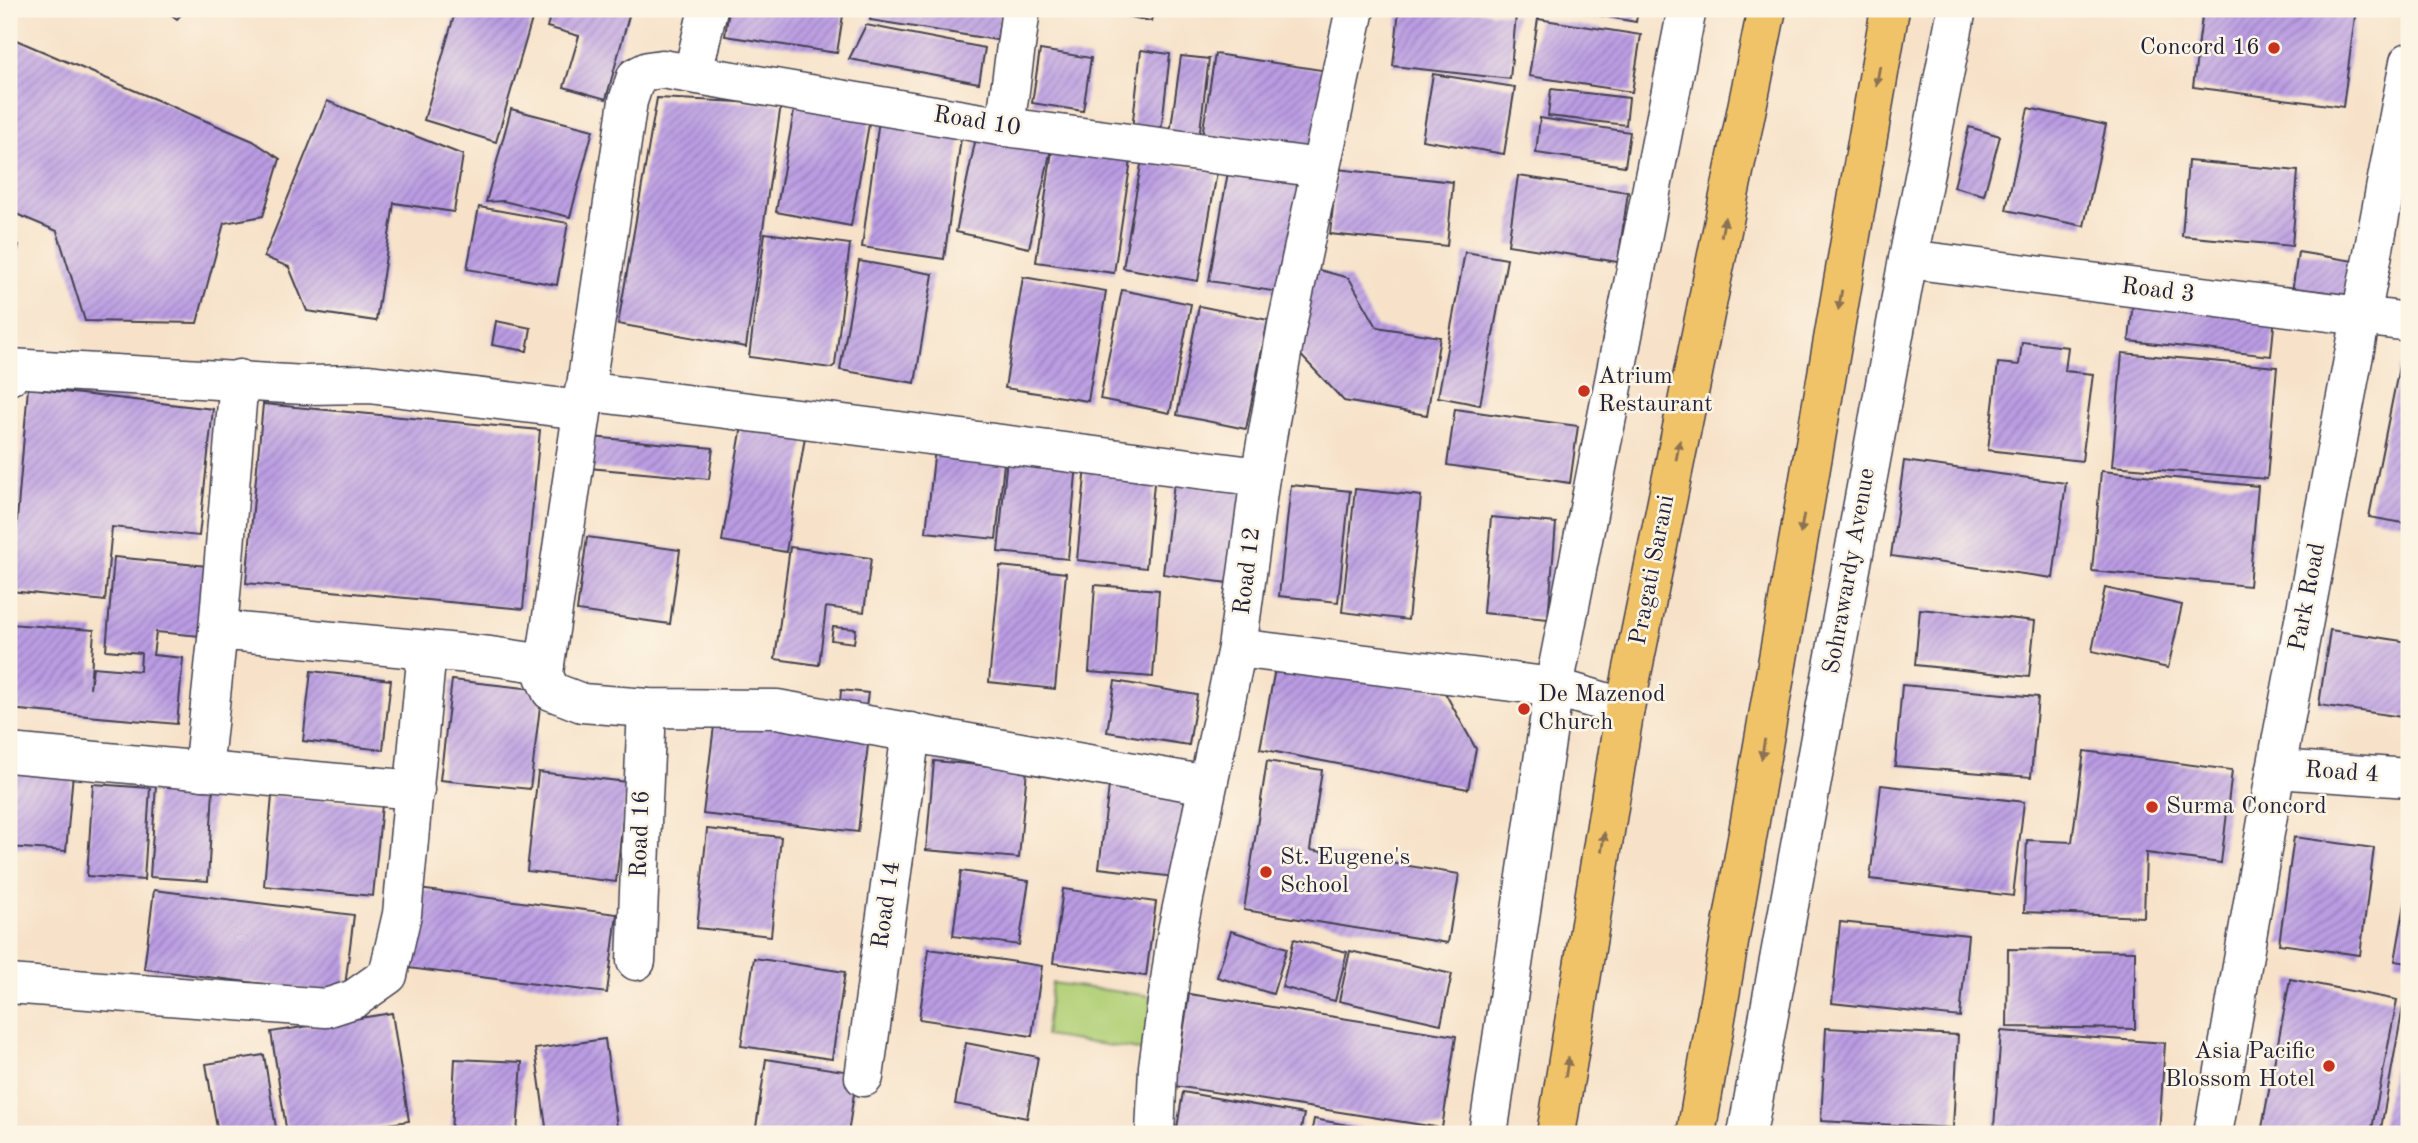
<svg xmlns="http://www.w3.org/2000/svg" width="2418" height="1143" font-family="'Old Standard TT',serif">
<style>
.pitch{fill:#b2d078;stroke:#6a795a;stroke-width:2}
.building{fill:url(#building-hatch)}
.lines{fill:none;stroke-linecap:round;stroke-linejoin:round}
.minor-casing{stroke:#423f50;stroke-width:41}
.major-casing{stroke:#423f50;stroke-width:41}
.minor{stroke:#fff;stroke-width:38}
.major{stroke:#f1c369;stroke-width:38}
.oneway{fill:#8a7252}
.poi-dot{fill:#c8321e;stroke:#fcf5e5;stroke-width:2.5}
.labels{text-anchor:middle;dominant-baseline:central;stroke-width:5;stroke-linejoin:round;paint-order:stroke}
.poi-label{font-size:24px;fill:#22223b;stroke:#fcf5e5;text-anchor:start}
.street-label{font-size:24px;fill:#22223b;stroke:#fcf5e5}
</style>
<defs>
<pattern id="building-hatch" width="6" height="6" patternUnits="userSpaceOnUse" patternTransform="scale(1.75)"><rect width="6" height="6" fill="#ba9ce3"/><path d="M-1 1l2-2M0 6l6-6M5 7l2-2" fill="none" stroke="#977fb9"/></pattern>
</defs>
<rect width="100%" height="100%" fill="#fcf5e5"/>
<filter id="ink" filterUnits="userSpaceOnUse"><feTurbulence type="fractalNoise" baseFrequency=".0143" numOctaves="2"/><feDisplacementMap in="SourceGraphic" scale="14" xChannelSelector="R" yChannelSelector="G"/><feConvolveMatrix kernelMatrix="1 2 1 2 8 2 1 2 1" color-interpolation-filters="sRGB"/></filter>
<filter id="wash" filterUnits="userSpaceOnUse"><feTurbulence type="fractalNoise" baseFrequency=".00686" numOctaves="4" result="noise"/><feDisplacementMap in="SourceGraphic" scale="28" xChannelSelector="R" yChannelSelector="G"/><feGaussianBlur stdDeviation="1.57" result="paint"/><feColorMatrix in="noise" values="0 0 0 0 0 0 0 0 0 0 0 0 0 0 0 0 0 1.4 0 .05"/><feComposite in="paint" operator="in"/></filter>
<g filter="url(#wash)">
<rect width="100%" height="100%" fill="#f7e2c9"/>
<path class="pitch" d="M 1052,983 L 1152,996 L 1146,1051 L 1045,1036 Z"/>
<g id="blocks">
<g class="building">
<path d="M 164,9 L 186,9 L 177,19 Z"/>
<path d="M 456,9 L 535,9 L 496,142 L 424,120 Z"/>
<path d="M 552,9 L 619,9 L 630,12 L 606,99 L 564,87 L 579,36 L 547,27 Z"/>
<path d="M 729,9 L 844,9 L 837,53 L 725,36 Z"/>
<path d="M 872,9 L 1002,9 L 997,40 L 870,20 Z"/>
<path d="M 1089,9 L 1154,9 L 1151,21 Z"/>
<path d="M 1298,9 L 1320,9 L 1319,14 Z"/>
<path d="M 1399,9 L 1462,9 L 1516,15 L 1510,79 L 1393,66 Z"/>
<path d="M 1564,9 L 1638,9 L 1636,22 Z"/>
<path d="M 2203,9 L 2356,9 L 2343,107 L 2193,87 Z"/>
<path d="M 1538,19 L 1641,35 L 1632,92 L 1529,76 Z"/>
<path d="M 866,25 L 985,48 L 979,83 L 849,59 Z"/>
<path d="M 9,37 L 253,141 L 280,159 L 263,216 L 224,223 L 197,323 L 85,321 L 57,231 L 9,211 Z"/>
<path d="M 1040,50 L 1091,58 L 1083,111 L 1032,103 Z"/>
<path d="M 1141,50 L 1170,54 L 1161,132 L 1132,129 Z"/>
<path d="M 1215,54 L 1328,71 L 1314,160 L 1201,142 Z"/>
<path d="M 1181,56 L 1209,59 L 1199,138 L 1170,134 Z"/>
<path d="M 1433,74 L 1515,87 L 1504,154 L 1422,140 Z"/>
<path d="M 1551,89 L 1629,98 L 1626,125 L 1548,116 Z"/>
<path d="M 657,98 L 781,104 L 746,347 L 618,324 Z"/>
<path d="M 796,100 L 871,113 L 851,226 L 776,212 Z"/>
<path d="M 327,101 L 463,155 L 454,212 L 394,203 L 376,321 L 307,311 L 289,267 L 264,257 Z"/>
<path d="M 2028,108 L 2106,125 L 2084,226 L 2006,210 Z"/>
<path d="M 511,109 L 593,130 L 570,217 L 503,201 L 486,202 Z"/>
<path d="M 880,112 L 963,124 L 944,259 L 862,247 Z"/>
<path d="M 1540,118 L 1630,132 L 1625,166 L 1536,153 Z"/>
<path d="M 1969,127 L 2000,136 L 1984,195 L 1954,187 Z"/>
<path d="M 977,133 L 1051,149 L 1029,248 L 956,232 Z"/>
<path d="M 1053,143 L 1132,154 L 1114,273 L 1036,262 Z"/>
<path d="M 1142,159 L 1217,172 L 1198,281 L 1123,268 Z"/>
<path d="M 2188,161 L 2298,171 L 2292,246 L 2182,236 Z"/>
<path d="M 1337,169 L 1453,182 L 1447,246 L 1330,234 Z"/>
<path d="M 1228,172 L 1302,185 L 1284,293 L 1209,281 Z"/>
<path d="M 1518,176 L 1628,192 L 1618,262 L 1508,245 Z"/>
<path d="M 479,207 L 568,223 L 557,285 L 467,269 Z"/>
<path d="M 765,233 L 850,244 L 835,365 L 831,368 L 749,357 Z"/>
<path d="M 9,242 L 19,245 L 10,279 L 9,279 Z"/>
<path d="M 1465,252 L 1507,259 L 1480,405 L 1438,397 Z"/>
<path d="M 2298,252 L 2354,261 L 2348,301 L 2292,292 Z"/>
<path d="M 859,261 L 933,274 L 915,383 L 840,370 Z"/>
<path d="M 1312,268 L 1349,278 L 1377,327 L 1440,337 L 1427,415 L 1344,401 L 1293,347 Z"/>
<path d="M 1023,277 L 1106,291 L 1088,401 L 1005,388 Z"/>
<path d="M 1122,290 L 1191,304 L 1170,413 L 1100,399 Z"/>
<path d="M 2133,301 L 2275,316 L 2271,356 L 2129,341 Z"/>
<path d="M 1199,306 L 1268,320 L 1246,429 L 1177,415 Z"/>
<path d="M 496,321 L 531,328 L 527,351 L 492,345 Z"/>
<path d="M 2022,342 L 2068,347 L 2065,371 L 2093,374 L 2082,461 L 1988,450 L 1998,363 L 2019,365 Z"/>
<path d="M 2122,353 L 2277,367 L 2267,479 L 2112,466 Z"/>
<path d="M 2399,367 L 2409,369 L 2409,524 L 2369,517 Z"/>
<path d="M 28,388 L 213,409 L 199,536 L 112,527 L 105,601 L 11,591 Z"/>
<path d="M 263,404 L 540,430 L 523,609 L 246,583 Z"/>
<path d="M 1455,409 L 1578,426 L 1570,483 L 1447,465 Z"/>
<path d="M 742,426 L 805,437 L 786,552 L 722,541 Z"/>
<path d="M 591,437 L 713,448 L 709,479 L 589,468 Z"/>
<path d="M 936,438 L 1006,445 L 996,539 L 926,532 Z"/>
<path d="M 1007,457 L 1077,464 L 1068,559 L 998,552 Z"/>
<path d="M 1904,461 L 2066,483 L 2053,578 L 1891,556 Z"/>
<path d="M 1086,466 L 1155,473 L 1146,568 L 1077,560 Z"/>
<path d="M 2101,471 L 2258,486 L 2249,586 L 2092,571 Z"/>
<path d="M 1174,483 L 1247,492 L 1235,584 L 1163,574 Z"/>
<path d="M 1291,485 L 1350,491 L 1338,602 L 1279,596 Z"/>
<path d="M 1355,489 L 1421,496 L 1408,620 L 1342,612 Z"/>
<path d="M 1491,517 L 1556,523 L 1548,619 L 1483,613 Z"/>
<path d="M 587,537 L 680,550 L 670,624 L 577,611 Z"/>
<path d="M 790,547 L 871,558 L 864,612 L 826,607 L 819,665 L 775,659 Z"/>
<path d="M 114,557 L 207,566 L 201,636 L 156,632 L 153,655 L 183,658 L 177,724 L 9,709 L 9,624 L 94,630 L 90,688 L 93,667 L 140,671 L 141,653 L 106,650 Z"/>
<path d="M 1000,566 L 1066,573 L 1055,689 L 989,682 Z"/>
<path d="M 1095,585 L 1159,590 L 1153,677 L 1089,672 Z"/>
<path d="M 2105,588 L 2182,605 L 2168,668 L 2092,651 Z"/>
<path d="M 1920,609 L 2035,621 L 2029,677 L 1915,665 Z"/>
<path d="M 833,627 L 856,629 L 854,643 L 831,640 Z"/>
<path d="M 2330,630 L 2409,642 L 2409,718 L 2319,705 Z"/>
<path d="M 1277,658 L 1444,691 L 1476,749 L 1468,789 L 1260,749 Z"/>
<path d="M 311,671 L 391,680 L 383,750 L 303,741 Z"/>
<path d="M 452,680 L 542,690 L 530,789 L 440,780 Z"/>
<path d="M 1115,681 L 1197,695 L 1189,745 L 1107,732 Z"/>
<path d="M 1902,685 L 2038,697 L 2031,777 L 1895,766 Z"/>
<path d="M 841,690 L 868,693 L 866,707 L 840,703 Z"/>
<path d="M 715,718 L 869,736 L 858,832 L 703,814 Z"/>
<path d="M 2084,751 L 2232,770 L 2221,863 L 2146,853 L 2144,917 L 2024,912 L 2027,840 L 2072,842 Z"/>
<path d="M 934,761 L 1027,769 L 1019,858 L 926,850 Z"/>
<path d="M 1267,761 L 1322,770 L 1310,850 L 1459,874 L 1448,943 L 1244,910 Z"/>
<path d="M 9,767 L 73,773 L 66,851 L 9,847 Z"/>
<path d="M 538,772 L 627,782 L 616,882 L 527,871 Z"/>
<path d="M 93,784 L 150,788 L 144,880 L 87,876 Z"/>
<path d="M 156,785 L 213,789 L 208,881 L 150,877 Z"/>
<path d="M 1881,785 L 2024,802 L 2013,896 L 1870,879 Z"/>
<path d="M 1109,786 L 1185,796 L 1175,877 L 1099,868 Z"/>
<path d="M 272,796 L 382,805 L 373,896 L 264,886 Z"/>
<path d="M 707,829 L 781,837 L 771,936 L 697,928 Z"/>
<path d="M 2294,837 L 2374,848 L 2360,955 L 2279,944 Z"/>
<path d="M 961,871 L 1029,881 L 1019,945 L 953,936 Z"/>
<path d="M 418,889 L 617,914 L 607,993 L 408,968 Z"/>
<path d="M 1063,889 L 1156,902 L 1146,976 L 1053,963 Z"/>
<path d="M 154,890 L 354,915 L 344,994 L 144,969 Z"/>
<path d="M 2406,898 L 2409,899 L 2409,963 L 2395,961 Z"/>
<path d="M 1840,922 L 1968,935 L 1960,1017 L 1832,1003 Z"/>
<path d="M 1231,931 L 1287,948 L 1273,994 L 1217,977 Z"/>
<path d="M 1294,939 L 1347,952 L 1335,1001 L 1282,987 Z"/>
<path d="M 929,949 L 1042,966 L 1032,1036 L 919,1019 Z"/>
<path d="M 2008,949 L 2135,951 L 2135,1029 L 2007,1027 Z"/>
<path d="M 1350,951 L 1452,974 L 1441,1024 L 1339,1001 Z"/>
<path d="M 754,958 L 845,972 L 832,1059 L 741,1046 Z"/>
<path d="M 2290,979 L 2397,1000 L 2371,1134 L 2261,1133 Z"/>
<path d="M 1189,994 L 1456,1036 L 1442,1128 L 1175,1086 Z"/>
<path d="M 2404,1001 L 2409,1002 L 2409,1134 L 2380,1134 Z"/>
<path d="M 392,1013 L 409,1121 L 321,1134 L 287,1134 L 271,1032 Z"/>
<path d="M 1826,1028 L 1958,1035 L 1953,1128 L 1821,1121 Z"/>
<path d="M 2001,1031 L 2165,1043 L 2159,1134 L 2101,1134 L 1994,1127 Z"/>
<path d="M 605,1039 L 618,1134 L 547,1134 L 535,1049 Z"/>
<path d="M 966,1043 L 1038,1057 L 1027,1118 L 955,1104 Z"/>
<path d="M 264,1055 L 277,1134 L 218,1134 L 206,1064 Z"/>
<path d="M 455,1059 L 522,1062 L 517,1134 L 451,1134 Z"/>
<path d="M 766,1059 L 857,1073 L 848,1134 L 755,1134 Z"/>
<path d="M 1183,1092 L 1304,1114 L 1300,1134 L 1176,1134 Z"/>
<path d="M 1314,1119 L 1393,1133 L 1393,1134 L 1311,1134 Z"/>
</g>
</g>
</g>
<g filter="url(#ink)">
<use href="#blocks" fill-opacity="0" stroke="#423f50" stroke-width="2"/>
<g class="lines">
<g class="minor-casing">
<g id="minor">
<path d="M 693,73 L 708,9"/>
<path d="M 1005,127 L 1021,9"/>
<path d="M 1908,259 L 2409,322"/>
<path d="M 9,376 L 10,368 L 305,385 L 369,384 L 581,410"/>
<path d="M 584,391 L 1260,477"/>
<path d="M 218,630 L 239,379"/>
<path d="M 1237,648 L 1554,687 L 1625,708"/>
<path d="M 9,753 L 415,790"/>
<path d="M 2276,769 L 2409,778"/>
<path d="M 203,771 L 218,630 L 490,656 L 545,664"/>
<path d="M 1207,785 L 777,709 L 647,708 L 582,703 L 551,691 L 544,676 L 545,664 L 628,101 L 636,77 L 648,71 L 662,69 L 1005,127 L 1321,168"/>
<path d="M 636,961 L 647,708"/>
<path d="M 9,984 L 326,1008 L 354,999 L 388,975 L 402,914 L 427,650"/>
<path d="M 864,1077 L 911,732"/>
<path d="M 1155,1134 L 1158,1067 L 1177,931 L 1237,648 L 1260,477 L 1287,325 L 1355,9"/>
<path d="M 1488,1134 L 1554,687 L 1687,9"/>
<path d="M 1747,1134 L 1908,259 L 1957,9"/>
<path d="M 2213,1134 L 2276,769 L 2409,62"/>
</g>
</g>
<g class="major-casing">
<g id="major">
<path d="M 1556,1134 L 1625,708 L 1767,9"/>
<path d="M 1696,1134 L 1890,9"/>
</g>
</g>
<use href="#minor" class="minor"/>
<use href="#major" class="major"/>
</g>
<defs><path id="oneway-solid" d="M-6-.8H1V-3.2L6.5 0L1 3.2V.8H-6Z" transform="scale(1.75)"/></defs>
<g class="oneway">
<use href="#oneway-solid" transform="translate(1878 76) rotate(100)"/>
<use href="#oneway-solid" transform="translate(1723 227) rotate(-79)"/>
<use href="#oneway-solid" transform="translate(1840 300) rotate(100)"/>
<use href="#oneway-solid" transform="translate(1678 450) rotate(-79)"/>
<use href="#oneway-solid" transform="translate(1802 524) rotate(100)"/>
<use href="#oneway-solid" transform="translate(1763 749) rotate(100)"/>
<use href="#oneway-solid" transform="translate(1603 842) rotate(-81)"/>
<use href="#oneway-solid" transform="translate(1567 1067) rotate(-81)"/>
</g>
</g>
<g class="poi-dot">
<circle cx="2274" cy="48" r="7"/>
<circle cx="1584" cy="391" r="7"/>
<circle cx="1524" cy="709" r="7"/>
<circle cx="2152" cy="807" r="7"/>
<circle cx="1266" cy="872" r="7"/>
<circle cx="2329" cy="1066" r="7"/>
</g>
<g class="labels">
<g class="poi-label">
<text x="2260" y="48" text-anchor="end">Concord 16</text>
<text x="1598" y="377">Atrium<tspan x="1598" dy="28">Restaurant</tspan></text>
<text x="1538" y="695">De Mazenod<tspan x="1538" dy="28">Church</tspan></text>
<text x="2166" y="807">Surma Concord</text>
<text x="1280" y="858">St. Eugene's<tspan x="1280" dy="28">School</tspan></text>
<text x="2315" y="1052" text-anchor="end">Asia Pacific<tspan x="2315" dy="28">Blossom Hotel</tspan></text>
</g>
<g class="street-label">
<text transform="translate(977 122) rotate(9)">Road 10</text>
<text transform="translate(2158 291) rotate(7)">Road 3</text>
<text transform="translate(1653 570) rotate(-79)">Pragati Sarani</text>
<text transform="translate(1248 571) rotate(-83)">Road 12</text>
<text transform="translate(1850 571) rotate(-80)">Sohrawardy Avenue</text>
<text transform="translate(2308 597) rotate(-79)">Park Road</text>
<text transform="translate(2342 773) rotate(4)">Road 4</text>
<text transform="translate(641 834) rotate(-88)">Road 16</text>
<text transform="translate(887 905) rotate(-82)">Road 14</text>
</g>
</g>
<rect width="2418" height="1143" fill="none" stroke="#fcf5e5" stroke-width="35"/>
</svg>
